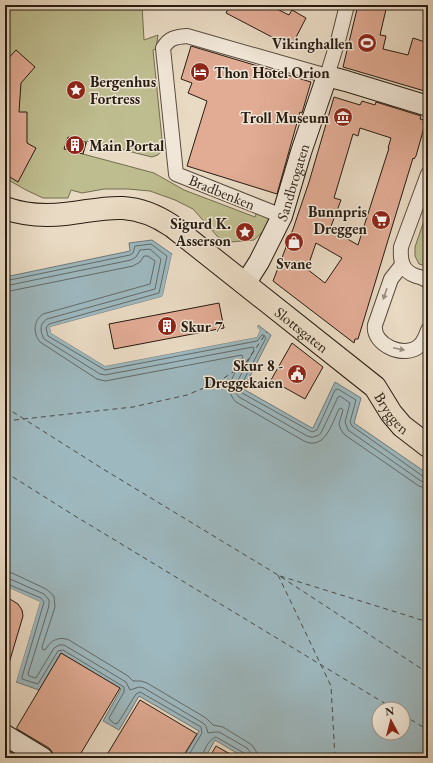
<svg xmlns="http://www.w3.org/2000/svg" width="433" height="763" font-family="'EB Garamond',serif">
<style>
.green{fill:#bebd8f;stroke:#726c50}
.water{fill:#9db8bf;stroke:#6e7a7a;fill-rule:evenodd}
.pier{fill:#e9dac3}
.lines{fill:none;stroke-linecap:round;stroke-linejoin:round}
.shore{stroke:#626a68;stroke-width:1}
.ferry{stroke:#4a4b46;stroke-width:1;stroke-dasharray:5 4;stroke-linecap:butt}
.building{fill:#e1ab94;stroke:#271c12;fill-rule:evenodd}
.street-casing{stroke:#584c3e;stroke-width:16}
.secondary-casing{stroke:#271c12;stroke-width:22}
.primary-casing{stroke:#271c12;stroke-width:24}
.street{stroke:#f1e7d8;stroke-width:14}
.secondary{stroke:#f1e7d8;stroke-width:20}
.primary{stroke:#e9dac3;stroke-width:22}
.oneway{fill:#968c7f}
.labels{text-anchor:middle;dominant-baseline:central;stroke-width:3;stroke-linejoin:round;paint-order:stroke}
.poi-label{font-size:15px;font-weight:bold;fill:#271c12;stroke:#f1e7d8;text-anchor:end}
.street-label{font-size:15px;fill:#271c12;stroke:#f1e7d8}
</style>
<rect width="100%" height="100%" fill="#e9dac3"/>
<filter id="stains"><feTurbulence type="fractalNoise" baseFrequency=".005" numOctaves="4"/><feColorMatrix values="0 0 0 0 .2 0 0 0 0 .09 0 0 0 0 .02 0 0 0 .5 -.17"/></filter>
<radialGradient id="worn" r=".72"><stop offset=".6" stop-color="#630" stop-opacity="0"/><stop offset="1" stop-color="#630" stop-opacity=".3"/></radialGradient>
<g class="green">
<path d="M 5,5 L 142,5 L 144,40 L 158,35 L 156,49 L 153,50 L 163,149 L 158,155 L 152,157 L 87,141 L 83,154 L 154,173 L 184,190 L 255,217 L 259,207 L 273,213 L 270,225 L 254,240 L 230,242 L 225,241 L 218,237 L 193,209 L 175,200 L 150,191 L 128,189 L 104,189 L 82,193 L 71,190 L 68,198 L 43,198 L 26,190 L 5,178 Z"/>
<path d="M 428,209 L 428,267 L 419,264 L 415,256 L 415,247 Z"/>
</g>
<path class="water" d="M 152,240 L 172,254 L 163,295 L 161,297 L 50,327 L 51,333 L 105,366 L 257,337 L 260,330 L 257,327 L 258,325 L 271,335 L 244,388 L 245,390 L 312,428 L 313,428 L 335,382 L 361,398 L 354,423 L 428,474 L 428,758 L 245,758 L 215,740 L 205,758 L 183,758 L 199,731 L 139,696 L 119,730 L 103,721 L 121,689 L 61,653 L 39,690 L 16,682 L 40,602 L 5,586 L 5,277 L 130,251 L 129,243 ZM 379,709 L 403,709 L 403,733 L 379,733 Z"/>
<g class="pier">
<path d="M 172,254 L 173,255 L 165,296 L 162,299 L 52,329 L 53,332 L 105,364 L 255,335 L 257,330 L 255,327 L 257,324 L 258,325 L 257,327 L 260,330 L 257,337 L 105,366 L 51,333 L 50,327 L 161,297 L 163,295 Z"/>
<path d="M 5,586 L 40,602 L 16,682 L 14,681 L 38,603 L 5,589 Z"/>
</g>
<g class="lines">
<g class="shore">
<path d="M 5,281 L 130,255 L 133,253 L 135,246 L 151,244 L 167,256 L 159,293 L 49,324 L 46,328 L 48,336 L 105,370 L 257,341 L 262,335 L 264,335 L 266,338 L 240,387 L 242,393 L 312,432 L 317,430 L 335,390 L 338,389 L 356,400 L 350,422 L 352,426 L 424,477 L 428,477"/>
<path d="M 5,286 L 131,260 L 136,257 L 140,250 L 150,249 L 161,259 L 155,289 L 47,319 C 39,324 40,331 44,339 L 100,374 L 105,375 L 253,347 L 254,350 L 235,386 L 236,393 L 239,397 L 307,436 C 312,438 317,437 321,433 L 338,397 L 340,396 L 350,403 L 345,422 L 348,430 L 421,481 L 428,483"/>
<path d="M 5,292 L 133,266 L 140,262 L 144,256 L 148,256 L 155,261 L 150,284 L 43,314 C 33,321 33,333 40,342 L 97,379 L 105,381 L 242,355 L 243,358 C 236,371 222,389 236,402 L 304,441 C 325,451 332,423 339,409 L 341,408 L 343,410 L 339,424 L 341,430 L 345,435 L 419,486 L 428,489"/>
<path d="M 5,572 L 12,573 L 46,589 L 54,596 L 55,607 L 42,647 L 43,650 L 46,649 C 51,640 59,636 69,640 L 128,676 L 133,681 L 141,681 L 147,683 L 206,718 L 213,725 L 223,727 L 252,745 L 256,751 L 258,758"/>
<path d="M 5,578 L 10,579 L 44,594 L 49,600 L 49,606 L 28,674 L 29,676 L 36,678 L 54,648 L 59,645 L 64,645 L 126,682 L 130,690 L 139,687 L 144,688 L 203,723 L 206,726 L 208,733 L 215,732 L 219,732 L 247,748 L 250,752 L 252,758"/>
<path d="M 5,583 L 41,598 L 44,602 L 22,677 L 22,679 L 38,684 L 58,651 L 63,650 L 124,687 L 124,692 L 109,718 L 110,720 L 115,724 L 118,723 L 136,694 L 140,692 L 201,727 L 202,733 L 187,758"/>
<path d="M 202,758 C 203,751 209,739 216,737 L 244,753 L 247,758"/>
</g>
<g class="ferry">
<path d="M 5,407 L 103,469 L 278,575 L 428,673"/>
<path d="M 5,421 L 133,407 L 187,395 L 218,382 L 245,364 L 267,332"/>
<path d="M 5,472 L 75,516 L 394,709"/>
<path d="M 278,575 L 331,686 L 335,758"/>
<path d="M 280,576 L 428,622"/>
<path d="M 403,715 L 428,730"/>
</g>
</g>
<g class="building">
<path d="M 230,5 L 269,5 L 289,15 L 292,10 L 306,18 L 291,47 L 226,13 Z"/>
<path d="M 358,5 L 387,5 L 380,35 L 386,36 L 383,49 L 408,55 L 413,38 L 428,43 L 428,92 L 343,67 Z"/>
<path d="M 191,46 L 311,82 L 302,113 L 300,112 L 277,194 L 187,166 L 207,101 L 188,93 L 192,83 L 181,79 Z"/>
<path d="M 16,50 L 35,67 L 21,83 L 19,112 L 27,112 L 27,143 L 36,148 L 18,182 L 5,174 L 5,62 Z"/>
<path d="M 334,97 L 360,105 L 362,101 L 375,105 L 376,102 L 421,116 L 420,119 L 424,120 L 423,123 L 425,124 L 416,156 L 414,159 L 413,158 L 358,339 L 355,339 L 354,343 L 273,281 L 293,229 L 309,182 ZM 360,128 L 391,138 L 388,148 L 389,148 L 358,245 L 330,229 L 341,200 L 334,198 L 353,134 L 358,136 ZM 316,243 L 342,258 L 325,283 L 307,269 Z"/>
<path d="M 68,137 L 86,142 L 83,154 L 64,149 Z"/>
<path d="M 219,303 L 224,328 L 114,349 L 109,324 Z"/>
<path d="M 292,343 L 323,367 L 305,399 L 271,380 Z"/>
<path d="M 5,596 L 18,604 L 22,610 L 23,616 L 7,670 L 5,670 Z"/>
<path d="M 61,653 L 120,688 L 78,758 L 54,758 L 53,753 L 49,748 L 17,729 L 17,727 Z"/>
<path d="M 140,700 L 197,734 L 182,758 L 105,758 Z"/>
<path d="M 216,746 L 237,758 L 209,758 Z"/>
<path d="M 5,748 L 21,758 L 5,758 Z"/>
</g>
<g class="lines">
<g class="street-casing">
<g id="street">
<path d="M 428,174 L 401,247 C 400,261 402,271 416,276 C 420,277 424,278 428,281"/>
<path d="M 282,216 L 176,174 L 163,48 C 169,38 175,37 187,36 L 327,76 L 339,37 L 347,5"/>
<path d="M 402,265 L 391,279 L 375,325 C 372,345 405,359 419,346 C 424,342 426,336 428,330"/>
</g>
</g>
<g class="secondary-casing">
<g id="secondary">
<path id="s1" d="M 245,284 L 259,262 L 282,216 L 301,152 L 327,76 L 346,81 L 428,106"/>
<path d="M 5,735 L 43,758"/>
</g>
</g>
<g class="primary-casing">
<g id="primary">
<path id="s2" d="M 5,208 C 24,215 46,216 65,214 C 85,212 104,207 123,208 C 141,209 157,216 172,226 L 375,387 L 391,413 L 402,426 L 428,446"/>
</g>
</g>
<use href="#street" class="street"/>
<use href="#secondary" class="secondary"/>
<use href="#primary" class="primary"/>
</g>
<defs><path id="oneway-solid" d="M-6-.8H1V-3.2L6.5 0L1 3.2V.8H-6Z"/></defs>
<g class="oneway">
<use href="#oneway-solid" transform="translate(385 294) rotate(109)"/>
<use href="#oneway-solid" transform="translate(399 349) rotate(12)"/>
</g>
<defs>
<g id="stadium-disc" transform="scale(1)"><circle r="9.5" fill="#8f2418" stroke="#f1e7d8"/><path d="M0-5a6.5 5 0 1 0 0 10a6.5 5 0 1 0 0-10ZM-3.5-1.8h7v3.6h-7Z" fill="#fff"/></g>
<g id="hotel-disc" transform="scale(1)"><circle r="9.5" fill="#8f2418" stroke="#f1e7d8"/><path d="M-6-4.5h1.5V1H6V5H4.5V3h-9V5H-6ZM-4 0a1.8 1.8 0 1 1 3.6 0ZM.5 0V-2.5h3Q6-2.5 6 0Z" fill="#fff"/></g>
<g id="sight-disc" transform="scale(1)"><circle r="9.5" fill="#8f2418" stroke="#f1e7d8"/><path d="M0-6L1.8-2.2L6-1.7L2.9 1.2L3.7 5.4L0 3.3L-3.7 5.4L-2.9 1.2L-6-1.7L-1.8-2.2Z" fill="#fff"/></g>
<g id="museum-disc" transform="scale(1)"><circle r="9.5" fill="#8f2418" stroke="#f1e7d8"/><path d="M0-6L6-3V-2H-6V-3ZM-5-1h2V3h-2ZM-1-1h2V3h-2ZM3-1h2V3H3ZM-6 4H6V6H-6Z" fill="#fff"/></g>
<g id="building-disc" transform="scale(1)"><circle r="9.5" fill="#8f2418" stroke="#f1e7d8"/><path d="M-4-6H4V6H1V3H-1V6H-4ZM-2.5-4.3h1.7v1.8h-1.7ZM.8-4.3h1.7v1.8H.8ZM-2.5-1h1.7V.8h-1.7ZM.8-1h1.7V.8H.8Z" fill="#fff"/></g>
<g id="supermarket-disc" transform="scale(1)"><circle r="9.5" fill="#8f2418" stroke="#f1e7d8"/><path d="M-6-5.5h2.5l.6 2H6L4.5 2H-2.5L-4.4-4H-6ZM-1.5 3.2a1.3 1.3 0 1 0 .1 0ZM3 3.2a1.3 1.3 0 1 0 .1 0Z" fill="#fff"/></g>
<g id="shop-disc" transform="scale(1)"><circle r="9.5" fill="#8f2418" stroke="#f1e7d8"/><path d="M-5-2.5h2.3a2.7 3.5 0 0 1 5.4 0H5L5.5 6h-11ZM-1.5-2.5h3a1.5 2.3 0 0 0-3 0Z" fill="#fff"/></g>
<g id="civic-disc" transform="scale(1)"><circle r="9.5" fill="#8f2418" stroke="#f1e7d8"/><path d="M-.6-6.5H3V-4.5H.6V-3L4-1V1h2V6H-6V1h2V-1L-.6-3ZM-1.2 2.5V6h2.4V2.5Z" fill="#fff"/></g>
</defs>
<g fill-rule="evenodd">
<use href="#stadium-disc" x="367" y="43"/>
<use href="#hotel-disc" x="200" y="72"/>
<use href="#sight-disc" x="76" y="90"/>
<use href="#museum-disc" x="343" y="117"/>
<use href="#building-disc" x="75" y="145"/>
<use href="#supermarket-disc" x="381" y="220"/>
<use href="#sight-disc" x="245" y="232"/>
<use href="#shop-disc" x="294" y="242"/>
<use href="#building-disc" x="167" y="326"/>
<use href="#civic-disc" x="297" y="374"/>
</g>
<g class="labels">
<g class="poi-label">
<text x="353" y="43">Vikinghallen</text>
<text x="214" y="72" text-anchor="start">Thon Hotel Orion</text>
<text x="90" y="81" text-anchor="start">Bergenhus<tspan x="90" dy="17">Fortress</tspan></text>
<text x="329" y="117">Troll Museum</text>
<text x="89" y="145" text-anchor="start">Main Portal</text>
<text x="367" y="211">Bunnpris<tspan x="367" dy="17">Dreggen</tspan></text>
<text x="231" y="223">Sigurd K.<tspan x="231" dy="17">Asserson</tspan></text>
<text x="294" y="263" text-anchor="middle">Svane</text>
<text x="181" y="326" text-anchor="start">Skur 7</text>
<text x="283" y="365">Skur 8 -<tspan x="283" dy="17">Dreggekaien</tspan></text>
</g>
<g class="street-label">
<text stroke="none"><textPath href="#s1" startOffset="113">Sandbrogaten</textPath></text>
<text transform="translate(222 192) rotate(22)">Bradbenken</text>
<text stroke="none"><textPath href="#s2" startOffset="338">Slottsgaten</textPath></text>
<text stroke="none"><textPath href="#s2" startOffset="462">Bryggen</textPath></text>
</g>
</g>
<rect width="433" height="763" fill="none" stroke="#e9dac3" stroke-width="20"/>
<rect x="6" y="6" width="421" height="751" fill="none" stroke="#271c12" stroke-width="2"/>
<rect x="10" y="10" width="413" height="743" fill="none" stroke="#271c12"/>
<g transform="translate(391 721) rotate(353)"><circle r="19" fill="#f1e7d8" stroke="#a09689"/>
<path d="M0-3L7 15L0 10L-7 15Z" fill="#8f2418"/>
<text y="-6" font-size="11" font-weight="bold" text-anchor="middle" fill="#271c12">N</text>
</g>
<rect width="100%" height="100%" filter="url(#stains)"/>
<rect width="100%" height="100%" fill="url(#worn)"/>
</svg>
